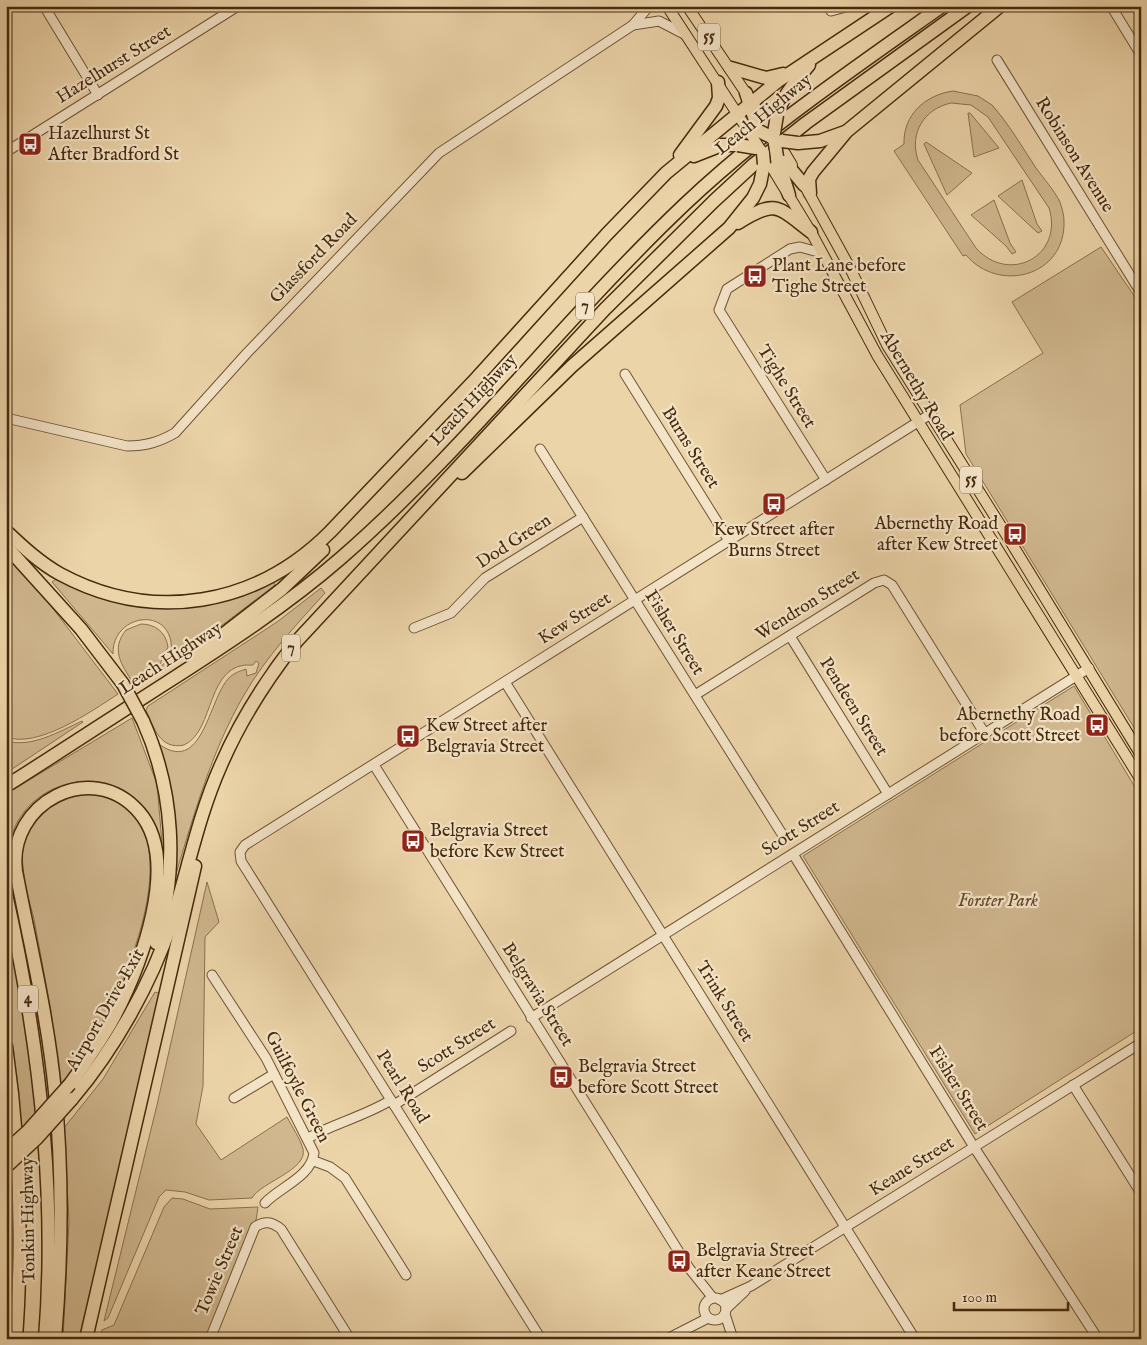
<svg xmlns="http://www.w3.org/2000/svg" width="1147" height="1345" font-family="'IM FELL English',serif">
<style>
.green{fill:#d0b78e;stroke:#8b704e;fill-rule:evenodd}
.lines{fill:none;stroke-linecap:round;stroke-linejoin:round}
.minor-casing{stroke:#705434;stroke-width:11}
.major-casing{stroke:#462a0d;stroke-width:12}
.highway-casing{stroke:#462a0d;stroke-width:15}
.minor{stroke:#f3e3c7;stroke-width:9}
.major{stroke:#ecd4a9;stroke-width:10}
.highway{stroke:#ecd4a9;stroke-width:12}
.major-bridge-casing{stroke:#462a0d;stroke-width:12;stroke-linecap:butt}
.highway-bridge-casing{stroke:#462a0d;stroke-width:15;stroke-linecap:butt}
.major-bridge{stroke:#ecd4a9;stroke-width:10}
.highway-bridge{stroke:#ecd4a9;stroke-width:12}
.labels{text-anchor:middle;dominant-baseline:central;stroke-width:4.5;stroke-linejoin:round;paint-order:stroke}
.shield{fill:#f3e3c7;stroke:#7a6245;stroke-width:1}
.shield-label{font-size:16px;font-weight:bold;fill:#462a0d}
.street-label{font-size:18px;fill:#462a0d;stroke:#f3e3c7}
.poi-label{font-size:18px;fill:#462a0d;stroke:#f3e3c7;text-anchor:start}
.park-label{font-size:18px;font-style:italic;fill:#624627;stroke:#f3e3c7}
</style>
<rect width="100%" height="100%" fill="#ecd4a9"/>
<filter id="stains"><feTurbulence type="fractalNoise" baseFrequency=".004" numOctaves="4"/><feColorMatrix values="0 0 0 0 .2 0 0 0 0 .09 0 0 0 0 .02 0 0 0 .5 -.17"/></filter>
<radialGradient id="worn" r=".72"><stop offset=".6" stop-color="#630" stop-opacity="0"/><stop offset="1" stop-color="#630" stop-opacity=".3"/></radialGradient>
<g class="green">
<path d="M 953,91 L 978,96 L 992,105 C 1009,124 1022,147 1036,168 C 1044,179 1054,190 1060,202 C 1062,208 1064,215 1064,221 C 1066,276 999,294 966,255 L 963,256 L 894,151 L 904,144 C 903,115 925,95 953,91 ZM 951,103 L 971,105 L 988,117 L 1049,208 C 1064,256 1009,285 976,248 L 918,160 C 909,133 924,109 951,103 Z"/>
<path d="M 968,113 L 970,113 L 999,148 L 974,157 Z"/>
<path d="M 926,142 L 972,173 L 947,195 L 924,144 Z"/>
<path d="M 1022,180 L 1037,224 L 1042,231 L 1038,233 L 998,196 Z"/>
<path d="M 994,200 L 1010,243 L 1016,252 L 1012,254 L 1006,246 L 971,215 Z"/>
<path d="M 1101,247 L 1141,306 L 1141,739 L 966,454 L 960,405 L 1043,353 L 1012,302 Z"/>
<path d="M 6,555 L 45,598 L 118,694 C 92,711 38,749 6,737 Z"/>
<path d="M 58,577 L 149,605 L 273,581 L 275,585 L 175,661 L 136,688 C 145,671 175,668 171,642 C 165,606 112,616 113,654 L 52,582 Z"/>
<path d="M 321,588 L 325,593 C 296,625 266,657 244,695 C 211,752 194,815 175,877 L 173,877 L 156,742 C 203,779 208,699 229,678 C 234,673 240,671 246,669 L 247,676 L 256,673 L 259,663 L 256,661 L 253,665 C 205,661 216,731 184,745 C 160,750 154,728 146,710 L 148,706 L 277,622 Z"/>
<path d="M 141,624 C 155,624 166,632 168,647 L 160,664 L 133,683 C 122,665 110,650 126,630 Z"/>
<path d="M 1074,686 L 1141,797 L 1141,1028 L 975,1134 L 803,856 Z"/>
<path d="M 132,718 L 157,784 L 162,843 L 160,843 C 156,829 152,815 142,805 C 105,764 35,779 14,829 C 10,839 10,849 10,860 L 6,860 L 6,794 Z"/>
<path d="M 82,721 L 83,722 L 6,773 L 6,741 C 32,748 58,732 82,721 Z"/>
<path d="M 89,793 C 106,797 124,800 136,815 C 139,818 141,824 143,828 C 172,898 105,1032 60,1086 L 51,1011 L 34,919 L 25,886 L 21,846 L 32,821 L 55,801 Z"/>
<path d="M 207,882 L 219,922 L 205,937 L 203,1086 L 196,1124 L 221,1160 L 287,1117 C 292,1127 300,1138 303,1149 C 308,1170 261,1182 252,1198 L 209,1200 L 185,1192 L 166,1190 L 159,1197 L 108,1318 L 104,1321 L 157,1105 Z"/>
<path d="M 6,923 L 23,1006 L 37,1113 L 21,1129 L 6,1009 Z"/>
<path d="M 155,992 L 161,994 L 79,1339 L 63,1339 L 69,1221 L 64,1128 L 103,1079 Z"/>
<path d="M 172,1198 L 183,1199 L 210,1209 L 258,1207 L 255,1227 L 210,1339 L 100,1339 L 102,1330 L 114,1325 L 164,1207 Z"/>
</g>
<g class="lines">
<g class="minor-casing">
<g id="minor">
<path d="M 44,6 L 98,95"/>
<path d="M 1111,6 L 1141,55"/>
<path d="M 831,11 L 850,6"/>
<path d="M 633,25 L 659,21 L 686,35"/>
<path d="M 997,60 L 1141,293"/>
<path d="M 6,152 L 238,6"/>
<path d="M 822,253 L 800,247 L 790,249 L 727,289 L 719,310 L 826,480"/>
<path d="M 625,374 L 728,539"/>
<path d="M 6,418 L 127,446 C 146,446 159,442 175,433 L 247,353 L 439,153 L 633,25 L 649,6"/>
<path d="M 540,449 L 782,834"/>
<path d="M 414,628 L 451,613 L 485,578 L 583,517"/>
<path d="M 790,636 L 888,794"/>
<path d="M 505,682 L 915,1339"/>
<path d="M 695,695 L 874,583 L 884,580 L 892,585 L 985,734"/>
<path d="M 374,765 L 689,1268 L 713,1298"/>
<path d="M 793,854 L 974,1147 L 1098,1339"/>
<path d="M 212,975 L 266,1058 L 314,1153 C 311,1177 280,1187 265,1203"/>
<path d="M 531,1018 L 1089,668"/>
<path d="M 1073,1085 L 1141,1193"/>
<path d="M 234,1098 L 274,1074"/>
<path d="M 394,1105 L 511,1031"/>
<path d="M 308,1138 C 335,1123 365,1116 391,1100"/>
<path d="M 314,1161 L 330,1167 L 345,1178 L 406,1275"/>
<circle cx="715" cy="1309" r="11"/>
<path d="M 720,1300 L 751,1286 L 1141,1043"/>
<path d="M 726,1309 L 745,1291"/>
<path d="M 725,1314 L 733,1339"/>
<path d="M 210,1339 L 255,1227 C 265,1220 272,1222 281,1229 L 350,1339"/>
<path d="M 541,1339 L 241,861 L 240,852 L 245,845 C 474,702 701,558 929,415"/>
<path d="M 667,1339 L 708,1318"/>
</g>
</g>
<g class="major-casing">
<g id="major">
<path d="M 667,6 L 753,138"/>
<path d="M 687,6 L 766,123"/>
<path d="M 783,150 L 792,165"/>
<path d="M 766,158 L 811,232 L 877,355 L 1141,780"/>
<path d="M 806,188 L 850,268 L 887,345 L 1004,531 L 1141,755"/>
</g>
</g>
<g class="highway-casing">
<g id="highway">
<path d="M 731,68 L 766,78 L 783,74"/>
<path d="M 746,93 L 761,138"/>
<path d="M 777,115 C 783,95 796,81 809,65"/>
<path d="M 798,143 L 820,141 L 845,132"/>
<path d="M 680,155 L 716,106 L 719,98 L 718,82"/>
<path d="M 694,156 L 722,145 L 738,145"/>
<path d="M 776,156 L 785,162 L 804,185"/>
<path d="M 777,157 L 789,195"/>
<path d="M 810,193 L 809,179 L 813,172 L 847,131 L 1000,6"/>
<path d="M 738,223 C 776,199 777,206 811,232"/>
<path d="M 462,473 L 572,366 L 729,228 L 753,198 L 760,184 L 764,164"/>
<path d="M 6,531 C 23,547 40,563 60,574 C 153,624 256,606 330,532 L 473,382 L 607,234 L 666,173 L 778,81 L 891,6"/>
<path d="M 6,546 L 81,629 L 123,684"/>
<path d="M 194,657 L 282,589 L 323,550"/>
<path d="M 143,721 C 174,790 179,870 156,943"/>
<path d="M 6,786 C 60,752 113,717 166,683 C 227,644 287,605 341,558 C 465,450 565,318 684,205 C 763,130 853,69 942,6"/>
<path d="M 6,894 C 39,1040 57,1189 45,1339"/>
<path d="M 6,1046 C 20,1142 23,1241 16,1339"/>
<path d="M 72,1099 C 115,1048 151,984 172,921 C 188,869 199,814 221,765 C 240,721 266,680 296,642 L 605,309 L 714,201 L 753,165 L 806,123 L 968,6"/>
<path d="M 55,1339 C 62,1256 63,1174 55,1092 C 48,1017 30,945 16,871 C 7,803 92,758 139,812 C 182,861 140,967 114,1017 C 101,1041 86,1062 70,1084"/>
<path d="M 86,1339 L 195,866"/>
</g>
</g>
<use href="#minor" class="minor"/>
<use href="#major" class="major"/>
<use href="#highway" class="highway"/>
<g class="major-bridge-casing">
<path id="major-bridge" d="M 753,138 L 760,149"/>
</g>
<g class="highway-bridge-casing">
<g id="highway-bridge">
<path d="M 759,131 L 771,137"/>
<path d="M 774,133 L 777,115"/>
<path d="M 782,141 L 798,143"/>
<path d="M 775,144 L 777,157"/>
<path d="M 738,145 L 756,148"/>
<path d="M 763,153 L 764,164"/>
<path d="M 123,684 L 143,721"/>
<path d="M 7,1150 L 28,1131 L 70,1084"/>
<path d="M 8,1165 L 37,1138 L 72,1099"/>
</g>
</g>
<use href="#major-bridge" class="major-bridge"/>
<use href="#highway-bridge" class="highway-bridge"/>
</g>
<defs>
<g id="bus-square" transform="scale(1.25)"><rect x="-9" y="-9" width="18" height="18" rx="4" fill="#8f2418" stroke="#f3e3c7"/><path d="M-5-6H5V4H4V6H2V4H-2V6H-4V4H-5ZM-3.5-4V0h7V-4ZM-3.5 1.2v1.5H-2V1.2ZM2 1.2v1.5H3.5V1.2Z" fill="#fff"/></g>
</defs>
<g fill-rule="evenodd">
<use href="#bus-square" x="30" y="144"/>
<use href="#bus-square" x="755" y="276"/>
<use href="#bus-square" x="774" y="504"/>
<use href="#bus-square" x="1015" y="534"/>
<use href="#bus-square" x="1097" y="725"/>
<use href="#bus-square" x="408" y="736"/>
<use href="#bus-square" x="413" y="841"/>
<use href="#bus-square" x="561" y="1077"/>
<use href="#bus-square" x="679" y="1261"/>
</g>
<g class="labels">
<g class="shield">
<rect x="698" y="23.5" width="22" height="27" rx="4"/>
<rect x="576" y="292.5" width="18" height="27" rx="4"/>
<rect x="960" y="466.5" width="22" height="27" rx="4"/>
<rect x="282" y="634.5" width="18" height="27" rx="4"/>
<rect x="18" y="985.5" width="20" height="27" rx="4"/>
</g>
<g class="shield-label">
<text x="709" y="37">55</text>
<text x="585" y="306">7</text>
<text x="971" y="480">55</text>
<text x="291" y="648">7</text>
<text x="28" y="999">4</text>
</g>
<g class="street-label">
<text transform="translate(114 65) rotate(-32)">Hazelhurst Street</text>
<text transform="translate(764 115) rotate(-39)">Leach Highway</text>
<text transform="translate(1074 155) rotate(58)">Robinson Avenue</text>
<text transform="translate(314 259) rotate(-46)">Glassford Road</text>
<text transform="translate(916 386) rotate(59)">Abernethy Road</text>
<text transform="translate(786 387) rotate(58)">Tighe Street</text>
<text transform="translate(474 400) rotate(-47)">Leach Highway</text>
<text transform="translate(690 448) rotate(58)">Burns Street</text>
<text transform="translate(514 542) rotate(-33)">Dod Green</text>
<text transform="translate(808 605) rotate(-32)">Wendron Street</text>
<text transform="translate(575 619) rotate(-32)">Kew Street</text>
<text transform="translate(674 633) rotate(58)">Fisher Street</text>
<text transform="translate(171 659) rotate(-33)">Leach Highway</text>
<text transform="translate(853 707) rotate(58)">Pendeen Street</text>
<text transform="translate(801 829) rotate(-32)">Scott Street</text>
<text transform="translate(537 995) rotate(58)">Belgravia Street</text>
<text transform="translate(724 1002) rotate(58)">Trink Street</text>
<text transform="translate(106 1010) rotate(-60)">Airport Drive Exit</text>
<text transform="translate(457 1046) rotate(-32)">Scott Street</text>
<text transform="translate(297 1087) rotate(63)">Guilfoyle Green</text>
<text transform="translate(402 1087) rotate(58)">Pearl Road</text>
<text transform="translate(958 1089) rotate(58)">Fisher Street</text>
<text transform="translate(912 1167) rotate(-32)">Keane Street</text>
<text transform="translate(29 1220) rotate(-91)">Tonkin Highway</text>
<text transform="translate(220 1271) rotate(-67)">Towie Street</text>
</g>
<g class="poi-label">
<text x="48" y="134">Hazelhurst St<tspan x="48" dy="21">After Bradford St</tspan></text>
<text x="772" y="266">Plant Lane before<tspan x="772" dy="21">Tighe Street</tspan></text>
<text x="998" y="524" text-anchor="end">Abernethy Road<tspan x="998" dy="21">after Kew Street</tspan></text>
<text x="774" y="530" text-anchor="middle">Kew Street after<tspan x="774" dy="21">Burns Street</tspan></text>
<text x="1080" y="715" text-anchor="end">Abernethy Road<tspan x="1080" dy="21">before Scott Street</tspan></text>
<text x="426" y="726">Kew Street after<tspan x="426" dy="21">Belgravia Street</tspan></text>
<text x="430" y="831">Belgravia Street<tspan x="430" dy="21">before Kew Street</tspan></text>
<text x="578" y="1067">Belgravia Street<tspan x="578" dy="21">before Scott Street</tspan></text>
<text x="696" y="1251">Belgravia Street<tspan x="696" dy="21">after Keane Street</tspan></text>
</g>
<g class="park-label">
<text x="998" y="901">Forster Park</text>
</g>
</g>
<rect width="1147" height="1345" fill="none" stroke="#ecd4a9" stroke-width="25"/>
<rect x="8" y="8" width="1132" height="1330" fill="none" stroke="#462a0d" stroke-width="2.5"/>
<rect x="12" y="12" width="1122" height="1320" fill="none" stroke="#462a0d"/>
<path d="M954 1302v8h114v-8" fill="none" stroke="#462a0d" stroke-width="2.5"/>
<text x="962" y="1302" font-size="15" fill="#462a0d" stroke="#f3e3c7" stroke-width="4" paint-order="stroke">100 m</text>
<rect width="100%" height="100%" filter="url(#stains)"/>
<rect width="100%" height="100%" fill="url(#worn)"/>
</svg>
